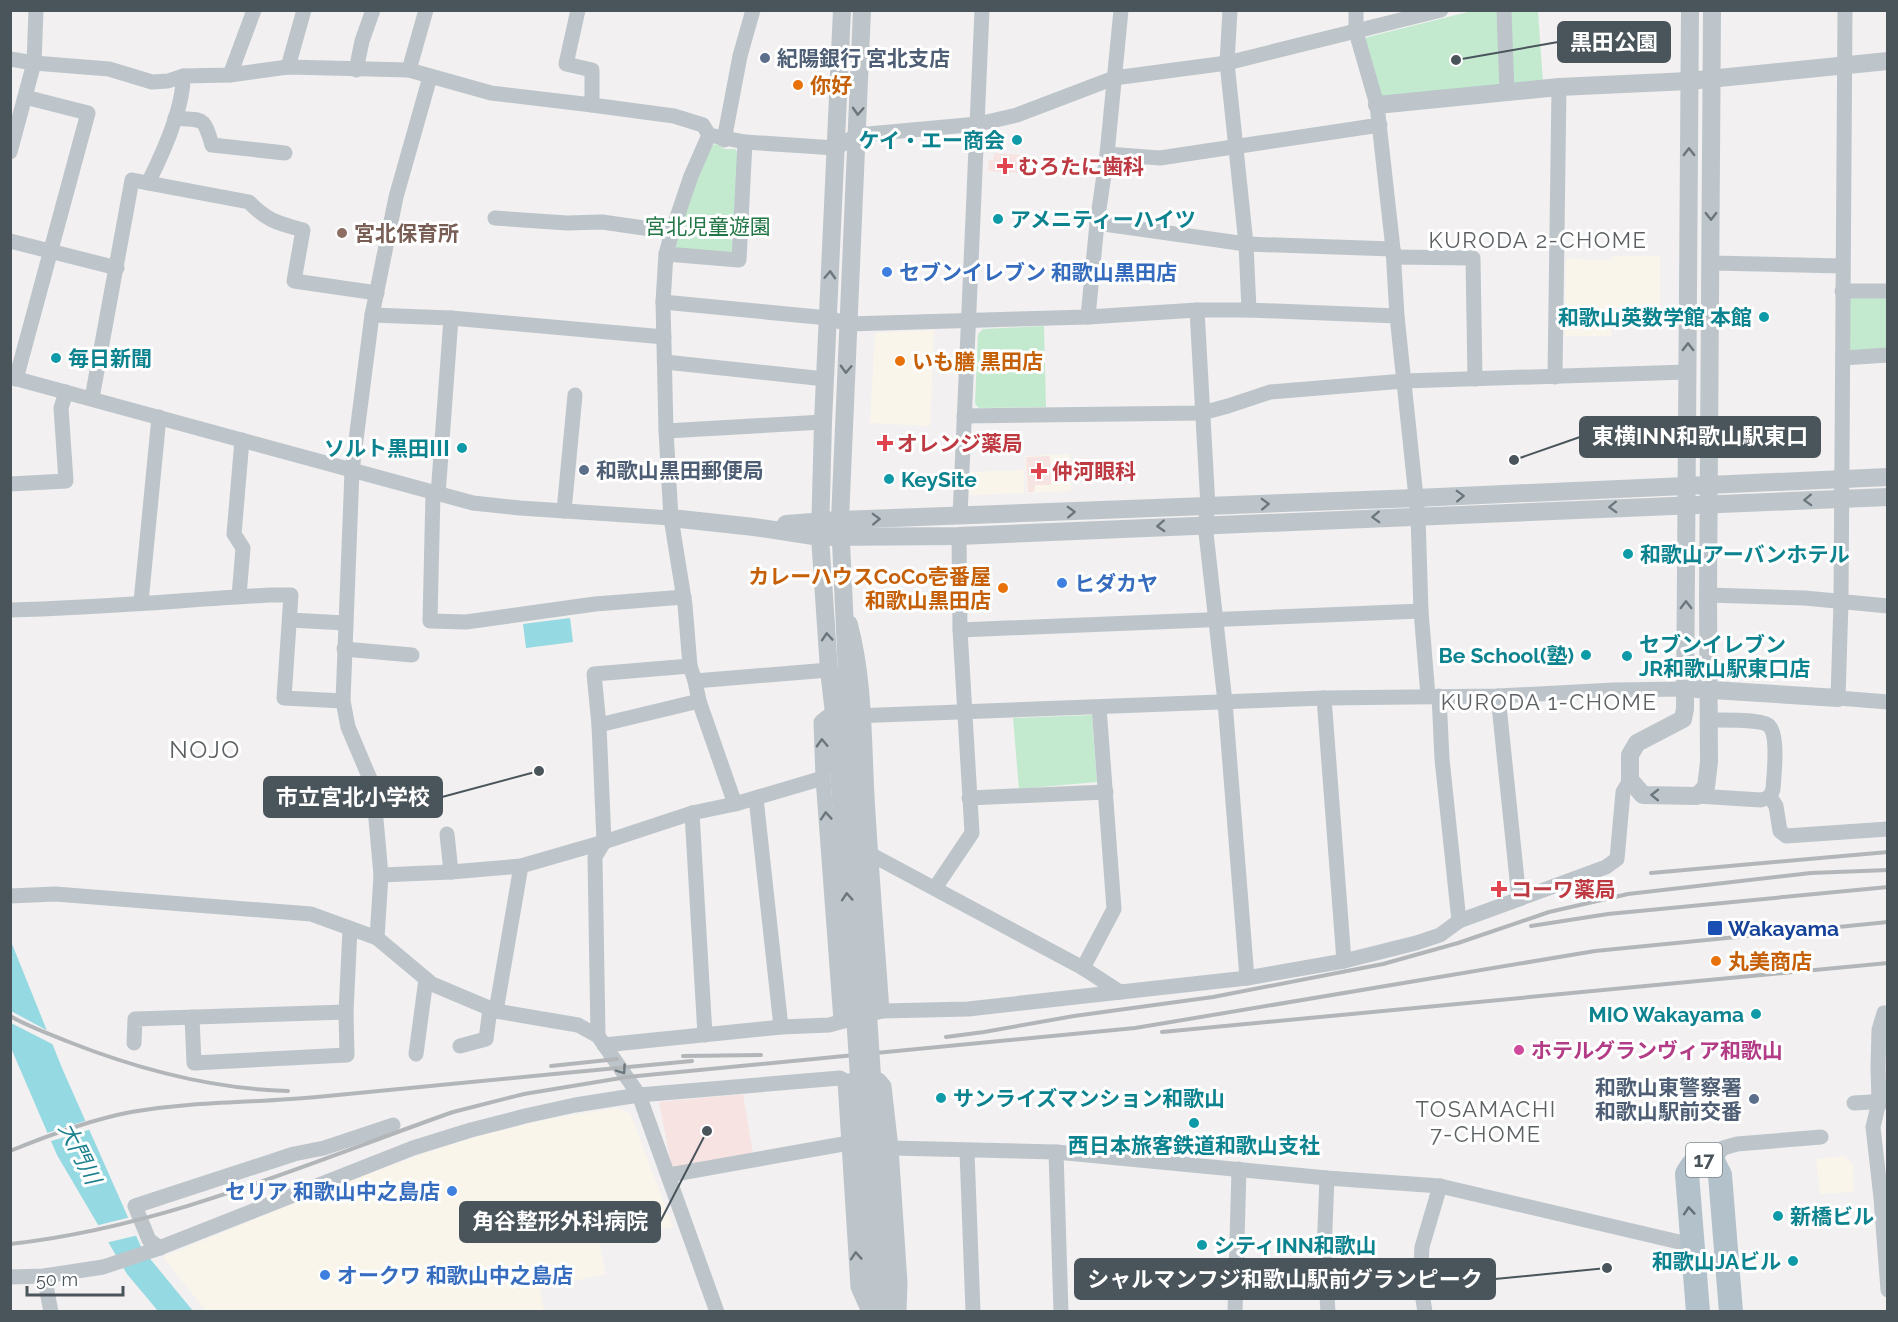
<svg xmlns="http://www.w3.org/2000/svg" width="1898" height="1322" font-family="Raleway,'Noto Sans JP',sans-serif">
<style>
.commercial{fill:#faf5eb}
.medical{fill:#f8e3e3}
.green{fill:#c3eacf}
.water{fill:#95d9e2}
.pier{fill:#f2f0f0}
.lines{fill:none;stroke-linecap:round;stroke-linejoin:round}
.minor{stroke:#bdc5cb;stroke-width:15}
.tertiary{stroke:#bdc5cb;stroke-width:18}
.primary{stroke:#b3c1cb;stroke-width:24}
.rail{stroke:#b3b6b9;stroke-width:4}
.tertiary-bridge{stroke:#bdc5cb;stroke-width:18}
.oneway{stroke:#6c767d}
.oneway2{stroke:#646f77}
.service-dot{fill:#5c6f8a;stroke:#fff;stroke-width:2}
.food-dot{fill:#e8710a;stroke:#fff;stroke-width:2}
.culture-dot{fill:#0f9aa8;stroke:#fff;stroke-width:2}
.health-dot{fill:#e0444e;stroke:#fff;stroke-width:2}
.education-dot{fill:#8d6e63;stroke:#fff;stroke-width:2}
.shop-dot{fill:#3f7fe0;stroke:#fff;stroke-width:2}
.transit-dot{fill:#1a4fb4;stroke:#fff;stroke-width:2}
.hotel-dot{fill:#d1479c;stroke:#fff;stroke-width:2}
.labels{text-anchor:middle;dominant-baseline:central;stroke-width:6;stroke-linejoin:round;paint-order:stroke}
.shield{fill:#fff;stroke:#80878c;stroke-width:1.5}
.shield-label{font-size:20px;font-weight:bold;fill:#4a545b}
.service-label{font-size:21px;font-weight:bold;fill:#4e5e75;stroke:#fff;text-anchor:start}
.food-label{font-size:21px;font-weight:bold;fill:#c56008;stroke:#fff;text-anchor:start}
.culture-label{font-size:21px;font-weight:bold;fill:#0d838f;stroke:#fff;text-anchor:start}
.health-label{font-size:21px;font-weight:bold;fill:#be3a42;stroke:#fff;text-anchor:start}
.park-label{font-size:21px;fill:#227544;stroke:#fff}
.education-label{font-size:21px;font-weight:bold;fill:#785e54;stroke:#fff;text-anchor:start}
.shop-label{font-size:21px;font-weight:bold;fill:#366cbe;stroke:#fff;text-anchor:start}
.transit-label{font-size:21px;font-weight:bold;fill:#164399;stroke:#fff;text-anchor:start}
.hotel-label{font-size:21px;font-weight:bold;fill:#b23c85;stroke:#fff;text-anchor:start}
.neighbourhood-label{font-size:22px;letter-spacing:1.5px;fill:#5d6164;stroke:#fff}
.water-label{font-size:22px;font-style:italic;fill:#1b808d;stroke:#fff}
.quarter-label{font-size:24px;letter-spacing:1.5px;fill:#5d6164;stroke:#fff}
.leader{fill:none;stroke:#4a545b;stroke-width:2}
.callout-dot{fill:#4a545b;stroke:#fff;stroke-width:2}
.callout{fill:#4a545b;stroke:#4a545b;stroke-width:2}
.callout-label{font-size:22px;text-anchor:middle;font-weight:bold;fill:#fff}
</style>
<rect width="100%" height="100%" fill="#f2f0f0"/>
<g class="commercial">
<path d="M 1613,256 L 1660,256 L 1660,307 L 1612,308 L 1611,336 L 1565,336 L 1566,259 L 1612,260 Z"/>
<path d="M 934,330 L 930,426 L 870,423 L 875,333 Z"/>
<path d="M 1070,454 L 1071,491 L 1027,493 L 1025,456 Z"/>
<path d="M 1024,470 L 1024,493 L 969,495 L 970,472 Z"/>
<path d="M 616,1108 L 630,1113 L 673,1227 L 599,1242 L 606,1274 L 540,1288 L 544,1311 L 206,1311 L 163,1257 L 324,1191 L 403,1161 L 470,1138 L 549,1119 Z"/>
<path d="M 1844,1156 L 1853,1165 L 1854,1192 L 1820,1194 L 1816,1159 Z"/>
</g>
<g class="medical">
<path d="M 994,153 L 1021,155 L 1020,173 L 988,171 L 989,160 L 993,160 Z"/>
<path d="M 1050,456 L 1051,485 L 1035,485 L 1034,492 L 1028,492 L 1026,457 Z"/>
<path d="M 743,1094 L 754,1159 L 672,1169 L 659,1102 Z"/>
</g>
<g class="green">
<path d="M 1472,11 L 1538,11 L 1543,83 L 1382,101 L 1364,38 Z"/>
<path d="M 717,144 L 724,149 L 735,149 L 739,154 L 735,252 L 672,249 L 709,146 Z"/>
<path d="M 1846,295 L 1887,295 L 1887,351 L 1848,352 Z"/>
<path d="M 1044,326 L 1046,407 L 979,408 L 975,404 L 978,334 L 983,329 Z"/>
<path d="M 1092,715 L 1097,782 L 1019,789 L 1013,718 Z"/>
</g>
<g class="water">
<path d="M 570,618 L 573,642 L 526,648 L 523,624 Z"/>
<path d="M 10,939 L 62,1068 L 142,1249 L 193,1311 L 158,1311 L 127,1274 L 57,1155 L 11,1048 Z"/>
</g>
<g class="pier">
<path d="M 11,1011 L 50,1032 L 54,1045 L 11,1023 Z"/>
<path d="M 88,1120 L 92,1129 L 48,1142 L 44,1134 Z"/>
<path d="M 131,1217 L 139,1235 L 105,1243 L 95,1226 Z"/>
</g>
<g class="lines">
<g class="minor">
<path d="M 578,10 L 566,64 L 592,70 L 592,105"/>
<path d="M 1230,10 L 1227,63 L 1246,244 L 1249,310"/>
<path d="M 1356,10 L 1356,32 L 1377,105 L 1393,249 L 1397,316 L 1418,516 L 1421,611 L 1428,696"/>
<path d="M 1504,10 L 1507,93"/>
<path d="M 1845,10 L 1841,602 L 1838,698 L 1888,702"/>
<path d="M 10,59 L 34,63 L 109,69 L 152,82 L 168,81 L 183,76 L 230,75 L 288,67 L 409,70 L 491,93 L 592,105 L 674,116 L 703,125 L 709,135 L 745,142 L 836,148 L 857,135 L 978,124 L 1017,115 L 1114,78 L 1227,63 L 1441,10"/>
<path d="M 288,67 L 304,10"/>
<path d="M 356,70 L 362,41 L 373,10"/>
<path d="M 409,70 L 426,10"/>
<path d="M 230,75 L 254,10"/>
<path d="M 183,76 C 184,108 162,155 148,183 L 249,202 C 267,221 278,223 303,230 L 294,281 L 377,293"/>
<path d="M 175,118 C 204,121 203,115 212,145 L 285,153"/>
<path d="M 709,135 L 691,176 L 672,232 L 666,254 L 663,302 L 666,431 L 671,518 L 685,605 L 690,666 L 695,681 L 699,701 L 735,804"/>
<path d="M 724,140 L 740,56 L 753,10"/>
<path d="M 10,152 L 34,63 L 36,10"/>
<path d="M 1107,154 L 1160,158 L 1380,125"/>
<path d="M 495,218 L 567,223 L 602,222 L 672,232"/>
<path d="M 1097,223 L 1246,244 L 1393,249"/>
<path d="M 10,241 L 117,268"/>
<path d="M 666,254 L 739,260 L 745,142"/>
<path d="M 1394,257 L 1473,258 L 1475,379"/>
<path d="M 1711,263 L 1842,266"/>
<path d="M 1842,291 L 1888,291"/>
<path d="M 663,302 L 828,318 L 848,324 L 1088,317 L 1197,310 L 1249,310 L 1397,316"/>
<path d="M 1197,310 L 1208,507 L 1205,524 L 1225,702 L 1247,978"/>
<path d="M 372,315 L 451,318 L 664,337"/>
<path d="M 1088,317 L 1097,223 L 1107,154 L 1121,10"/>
<path d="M 1843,358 L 1888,355"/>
<path d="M 665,362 L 825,379"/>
<path d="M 10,377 L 473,503 L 520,508 L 671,518"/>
<path d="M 1555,377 L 1559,87"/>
<path d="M 16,379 L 88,113 L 25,97"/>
<path d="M 92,398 L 132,180 L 148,183"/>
<path d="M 964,416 L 1202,413 L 1228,406 L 1270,392 L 1404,381 L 1687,372"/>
<path d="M 666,431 L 823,422"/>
<path d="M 10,484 L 66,481 L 61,408 L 66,392"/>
<path d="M 433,493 L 430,621 L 466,622 L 595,604 L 684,597"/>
<path d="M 438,495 L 451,318"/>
<path d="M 564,511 L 575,395"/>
<path d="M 960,516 L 982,10"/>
<path d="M 1708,595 L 1805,598 L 1888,606"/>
<path d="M 239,596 L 243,548 L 234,534 L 242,440"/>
<path d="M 141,602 L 159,417"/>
<path d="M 10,610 C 97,608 183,600 270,595 L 291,595 L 284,698 L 343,701"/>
<path d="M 290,620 L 345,623"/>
<path d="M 850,623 C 865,677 864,740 867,796 C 871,868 877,939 882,1011"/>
<path d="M 960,630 L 1421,611"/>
<path d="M 344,649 L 412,655"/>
<path d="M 695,681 L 829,670"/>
<path d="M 1439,696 L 1442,759 L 1459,921"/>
<path d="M 1498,696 L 1519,899"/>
<path d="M 1324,698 L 1344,961"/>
<path d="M 1708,720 C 1720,720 1760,719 1768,725 C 1779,733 1774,775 1773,789 L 1770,797"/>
<path d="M 599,725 L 699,701"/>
<path d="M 1697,796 L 1761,800 L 1770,797"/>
<path d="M 1770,797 L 1776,806 L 1780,831 L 1786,836 L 1888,829"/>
<path d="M 756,798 L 781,1027"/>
<path d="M 969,798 L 1106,792"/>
<path d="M 692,813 L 705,1035"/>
<path d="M 447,834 L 451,872"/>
<path d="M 870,854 L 1083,968 L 1120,992"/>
<path d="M 381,875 L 451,872 L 521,866 L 604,842 L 692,813 L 735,804 L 823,778"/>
<path d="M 935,888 L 972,833 L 960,630 L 959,536"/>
<path d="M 10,896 L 55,894 L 311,914 L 377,938 L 432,984 L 496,1011 L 578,1025 L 598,1036 L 639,1095 L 717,1312"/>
<path d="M 377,938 L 381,875 L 373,786 L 348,727 L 343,701 L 352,471 L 372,315 L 396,197 L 430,77"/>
<path d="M 1083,968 L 1114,909 L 1099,707"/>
<path d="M 496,1011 L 521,866"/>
<path d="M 1888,1013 L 1884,1013 L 1879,1030 L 1878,1067 L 1879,1102 L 1873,1127 L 1881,1198 L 1888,1290"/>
<path d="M 192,1017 L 194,1063 L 347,1055 L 346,1012"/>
<path d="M 841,1021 L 823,778 L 821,722 L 827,717 L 1324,698 L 1498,696 L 1614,690 L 1686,689"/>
<path d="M 598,1036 L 595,857 L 604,842 L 599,725 L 594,674 L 690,666"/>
<path d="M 134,1043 L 135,1019 L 346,1012 L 350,929"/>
<path d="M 604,1045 L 781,1027 L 829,1025 L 882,1011 L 968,1009 L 1247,978 L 1344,961 L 1416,943 L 1440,935 L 1459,921 L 1606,867 L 1617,859 L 1623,792 L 1630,780"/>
<path d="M 460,1046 L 486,1039 L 490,1009"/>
<path d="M 416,1054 L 426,979"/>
<path d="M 845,1081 L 858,1287 L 869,1312"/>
<path d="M 1854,1103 L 1888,1101"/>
<path d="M 967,1151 L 973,1312"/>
<path d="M 1056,1152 L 1061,1312"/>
<path d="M 1713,1161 L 1723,1148 L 1737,1144 L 1821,1137"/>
<path d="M 669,1175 L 849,1143 L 891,1148 L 1056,1152 L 1327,1178 L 1440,1186 L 1692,1245"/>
<path d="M 1327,1178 L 1324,1253 L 1328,1312"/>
<path d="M 160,1248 L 149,1240 L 135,1206 L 294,1154 L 324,1148 L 393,1125"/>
<path d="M 44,1276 L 51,1312"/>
<path d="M 10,1277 L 44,1276 L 103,1267 L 154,1250 L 413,1148 L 471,1130 L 525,1116 L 575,1105 L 639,1095 L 840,1078 L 845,1081 L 879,1080 L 884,1086 L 891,1148 L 900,1283 L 899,1312"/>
<path d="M 1235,1312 L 1239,1169"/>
<path d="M 1425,1312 L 1420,1281 L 1422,1247 L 1440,1186"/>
</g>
<g class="tertiary">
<path d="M 1690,10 L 1685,709 L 1683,719 L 1637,743 L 1630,755 L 1630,780 L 1643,795 L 1697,796 L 1706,787 L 1709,762 L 1708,595 L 1712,10"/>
<path d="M 1377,105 L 1559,87 L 1689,81 L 1888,61"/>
<path d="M 671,518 L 754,527 L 820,537 L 959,536 L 1888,497"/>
<path d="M 786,524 L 840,520 L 1416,498 L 1888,477"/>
<path d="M 1696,689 L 1838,698"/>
<path d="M 850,738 L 840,520 L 862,10"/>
<path d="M 837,740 L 829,670 L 820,537 L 823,422 L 842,10"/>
<path d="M 873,1291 L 874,1312"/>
<path d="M 886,1291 L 887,1312"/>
</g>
<path class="primary" d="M 1698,1312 L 1687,1174 C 1695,1160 1697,1159 1713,1161 L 1720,1175 L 1731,1312"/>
<g class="rail">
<path d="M 1651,873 L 1888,852"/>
<path d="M 1531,926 L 1608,914 L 1888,887"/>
<path d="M 10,1016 C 29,1027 50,1034 69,1042 C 140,1070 212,1089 288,1091"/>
<path d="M 1162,1032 L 1888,963"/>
<path d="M 946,1037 L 984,1032 L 1074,1016 L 1213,997 L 1383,964 L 1458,943 L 1549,912 L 1628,894 L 1811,873 L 1888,870"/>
<path d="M 683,1056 L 761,1055"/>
<path d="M 551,1066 L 617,1059"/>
<path d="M 10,1151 C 49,1135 90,1120 131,1112 C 193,1101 255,1103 317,1097 C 442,1084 567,1073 692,1061"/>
<path d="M 10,1244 C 165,1227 308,1163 453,1112 L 524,1094 L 627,1077 L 1135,1028 L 1595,951 L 1888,922"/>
</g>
<g class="tertiary-bridge">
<path d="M 850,738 L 886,1291"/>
<path d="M 837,740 L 873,1291"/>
</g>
</g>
<defs><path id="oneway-chevron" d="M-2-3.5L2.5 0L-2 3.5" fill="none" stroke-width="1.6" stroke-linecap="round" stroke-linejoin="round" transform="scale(1.5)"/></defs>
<g class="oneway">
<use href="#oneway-chevron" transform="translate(858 111) rotate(93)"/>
<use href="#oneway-chevron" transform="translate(1689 152) rotate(-90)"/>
<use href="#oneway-chevron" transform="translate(1711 216) rotate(90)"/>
<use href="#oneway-chevron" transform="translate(830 275) rotate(-87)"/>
<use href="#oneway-chevron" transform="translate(1688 347) rotate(-90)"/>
<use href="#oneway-chevron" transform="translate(846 369) rotate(92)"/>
<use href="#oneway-chevron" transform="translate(1460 496) rotate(-2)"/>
<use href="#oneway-chevron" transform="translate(1808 500) rotate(178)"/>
<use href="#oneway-chevron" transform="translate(1265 504) rotate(-2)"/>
<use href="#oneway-chevron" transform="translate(1613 507) rotate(178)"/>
<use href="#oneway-chevron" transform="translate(1071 512) rotate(-2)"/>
<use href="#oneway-chevron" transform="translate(1376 517) rotate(178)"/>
<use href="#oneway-chevron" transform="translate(876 519) rotate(-2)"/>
<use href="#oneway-chevron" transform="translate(1161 526) rotate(177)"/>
<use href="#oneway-chevron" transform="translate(1686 605) rotate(-90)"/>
<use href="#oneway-chevron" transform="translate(827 637) rotate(-94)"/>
<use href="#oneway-chevron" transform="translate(822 743) rotate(-92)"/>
<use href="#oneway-chevron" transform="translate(1655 795) rotate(-179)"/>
<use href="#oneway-chevron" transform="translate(826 816) rotate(-94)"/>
<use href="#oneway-chevron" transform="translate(847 897) rotate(-94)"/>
<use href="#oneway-chevron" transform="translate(622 1070) rotate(55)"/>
<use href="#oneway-chevron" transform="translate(856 1256) rotate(-94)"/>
</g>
<use class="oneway2" href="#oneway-chevron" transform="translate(1689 1211) rotate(-94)"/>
<g class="service-dot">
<circle cx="765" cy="58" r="6"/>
<circle cx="584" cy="470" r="6"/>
<circle cx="1754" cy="1099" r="6"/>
</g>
<g class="food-dot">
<circle cx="798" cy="85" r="6"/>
<circle cx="900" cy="361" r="6"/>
<circle cx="1003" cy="588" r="6"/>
<circle cx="1716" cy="961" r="6"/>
</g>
<g class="culture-dot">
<circle cx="1017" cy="140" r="6"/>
<circle cx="998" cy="219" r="6"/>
<circle cx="1764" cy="317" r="6"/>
<circle cx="56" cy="358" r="6"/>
<circle cx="462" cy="448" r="6"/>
<circle cx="889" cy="479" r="6"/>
<circle cx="1628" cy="554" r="6"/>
<circle cx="1586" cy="655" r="6"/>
<circle cx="1627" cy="656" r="6"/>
<circle cx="1756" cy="1014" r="6"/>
<circle cx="941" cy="1098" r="6"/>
<circle cx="1194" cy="1123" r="6"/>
<circle cx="1778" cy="1216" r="6"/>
<circle cx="1202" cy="1245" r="6"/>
<circle cx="1793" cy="1261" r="6"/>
</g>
<g class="health-dot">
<path d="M1002 157h6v6h6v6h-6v6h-6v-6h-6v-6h6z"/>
<path d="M882 434h6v6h6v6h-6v6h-6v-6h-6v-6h6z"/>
<path d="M1036 462h6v6h6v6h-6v6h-6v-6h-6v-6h6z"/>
<path d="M1496 880h6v6h6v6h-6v6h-6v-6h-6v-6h6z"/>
</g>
<circle class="education-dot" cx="342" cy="233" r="6"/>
<g class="shop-dot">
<circle cx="887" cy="272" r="6"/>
<circle cx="1062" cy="583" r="6"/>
<circle cx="452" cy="1191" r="6"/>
<circle cx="325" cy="1275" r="6"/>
</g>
<rect class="transit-dot" x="1707" y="920" width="16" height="16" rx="3"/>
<circle class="hotel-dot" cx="1519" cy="1050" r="6"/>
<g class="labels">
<rect class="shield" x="1686" y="1143" width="36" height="34" rx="4.5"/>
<g class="shield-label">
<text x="1704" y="1160">17</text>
</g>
<g class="service-label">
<text x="777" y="58">紀陽銀行 宮北支店</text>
<text x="596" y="470">和歌山黒田郵便局</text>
<text x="1742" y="1087" text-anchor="end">和歌山東警察署<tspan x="1742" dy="24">和歌山駅前交番</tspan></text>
</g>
<g class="food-label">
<text x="810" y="85">你好</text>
<text x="912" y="361">いも膳 黒田店</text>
<text x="991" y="576" text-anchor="end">カレーハウスCoCo壱番屋<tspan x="991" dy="24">和歌山黒田店</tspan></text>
<text x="1728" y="961">丸美商店</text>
</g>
<g class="culture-label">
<text x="1005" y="140" text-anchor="end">ケイ・エー商会</text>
<text x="1010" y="219">アメニティーハイツ</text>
<text x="1752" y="317" text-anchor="end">和歌山英数学館 本館</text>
<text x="68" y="358">毎日新聞</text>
<text x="450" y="448" text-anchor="end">ソルト黒田Ⅲ</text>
<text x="901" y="479">KeySite</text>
<text x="1640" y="554">和歌山アーバンホテル</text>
<text x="1639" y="644">セブンイレブン<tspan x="1639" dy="24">JR和歌山駅東口店</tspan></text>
<text x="1574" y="655" text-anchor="end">Be School(塾)</text>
<text x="1744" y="1014" text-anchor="end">MIO Wakayama</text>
<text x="953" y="1098">サンライズマンション和歌山</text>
<text x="1194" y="1145" text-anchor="middle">西日本旅客鉄道和歌山支社</text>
<text x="1790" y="1216">新橋ビル</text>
<text x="1214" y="1245">シティINN和歌山</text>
<text x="1781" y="1261" text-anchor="end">和歌山JAビル</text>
</g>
<g class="health-label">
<text x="1018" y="166">むろたに歯科</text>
<text x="897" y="443">オレンジ薬局</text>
<text x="1052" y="471">仲河眼科</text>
<text x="1511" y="889">コーワ薬局</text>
</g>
<g class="park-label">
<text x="708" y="226">宮北児童遊園</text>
</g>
<g class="education-label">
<text x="354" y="233">宮北保育所</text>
</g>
<g class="shop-label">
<text x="899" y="272">セブンイレブン 和歌山黒田店</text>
<text x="1074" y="583">ヒダカヤ</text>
<text x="440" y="1191" text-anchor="end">セリア 和歌山中之島店</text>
<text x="337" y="1275">オークワ 和歌山中之島店</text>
</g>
<g class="transit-label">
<text x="1728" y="928">Wakayama</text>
</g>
<g class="hotel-label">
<text x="1531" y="1050">ホテルグランヴィア和歌山</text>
</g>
<g class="neighbourhood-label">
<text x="1538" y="240">KURODA 2-CHOME</text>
<text x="1549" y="702">KURODA 1-CHOME</text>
<text x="1486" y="1109">TOSAMACHI<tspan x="1486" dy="25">7-CHOME</tspan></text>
</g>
<g class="water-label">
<text transform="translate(80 1153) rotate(63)">大門川</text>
</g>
<g class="quarter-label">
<text x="205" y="749">NOJO</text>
</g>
</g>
<path class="leader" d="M1456 60L1558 42M1514 460L1580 437M539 771L442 797M707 1131L660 1222M1607 1268L1495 1279"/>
<g class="callout-dot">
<circle cx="1456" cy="60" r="6"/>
<circle cx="1514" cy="460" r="6"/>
<circle cx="539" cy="771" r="6"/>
<circle cx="707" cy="1131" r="6"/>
<circle cx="1607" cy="1268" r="6"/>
</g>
<g class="callout">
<rect x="1558" y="22" width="112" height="40" rx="6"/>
<rect x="1580" y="417" width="240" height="40" rx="6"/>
<rect x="264" y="777" width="178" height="40" rx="6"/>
<rect x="460" y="1202" width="200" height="40" rx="6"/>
<rect x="1075" y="1259" width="420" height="40" rx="6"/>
</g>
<g class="callout-label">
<text x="1614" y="50">黒田公園</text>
<text x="1700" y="444">東横INN和歌山駅東口</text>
<text x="353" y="805">市立宮北小学校</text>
<text x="560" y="1229">角谷整形外科病院</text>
<text x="1285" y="1287">シャルマンフジ和歌山駅前グランピーク</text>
</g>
<rect width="1898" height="1322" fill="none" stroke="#4a545b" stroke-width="24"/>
<path d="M27 1286v9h96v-9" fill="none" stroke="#4a545b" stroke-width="3"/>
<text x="36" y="1286" font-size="18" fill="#4a545b" stroke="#ffffff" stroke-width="4.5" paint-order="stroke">50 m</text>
</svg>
